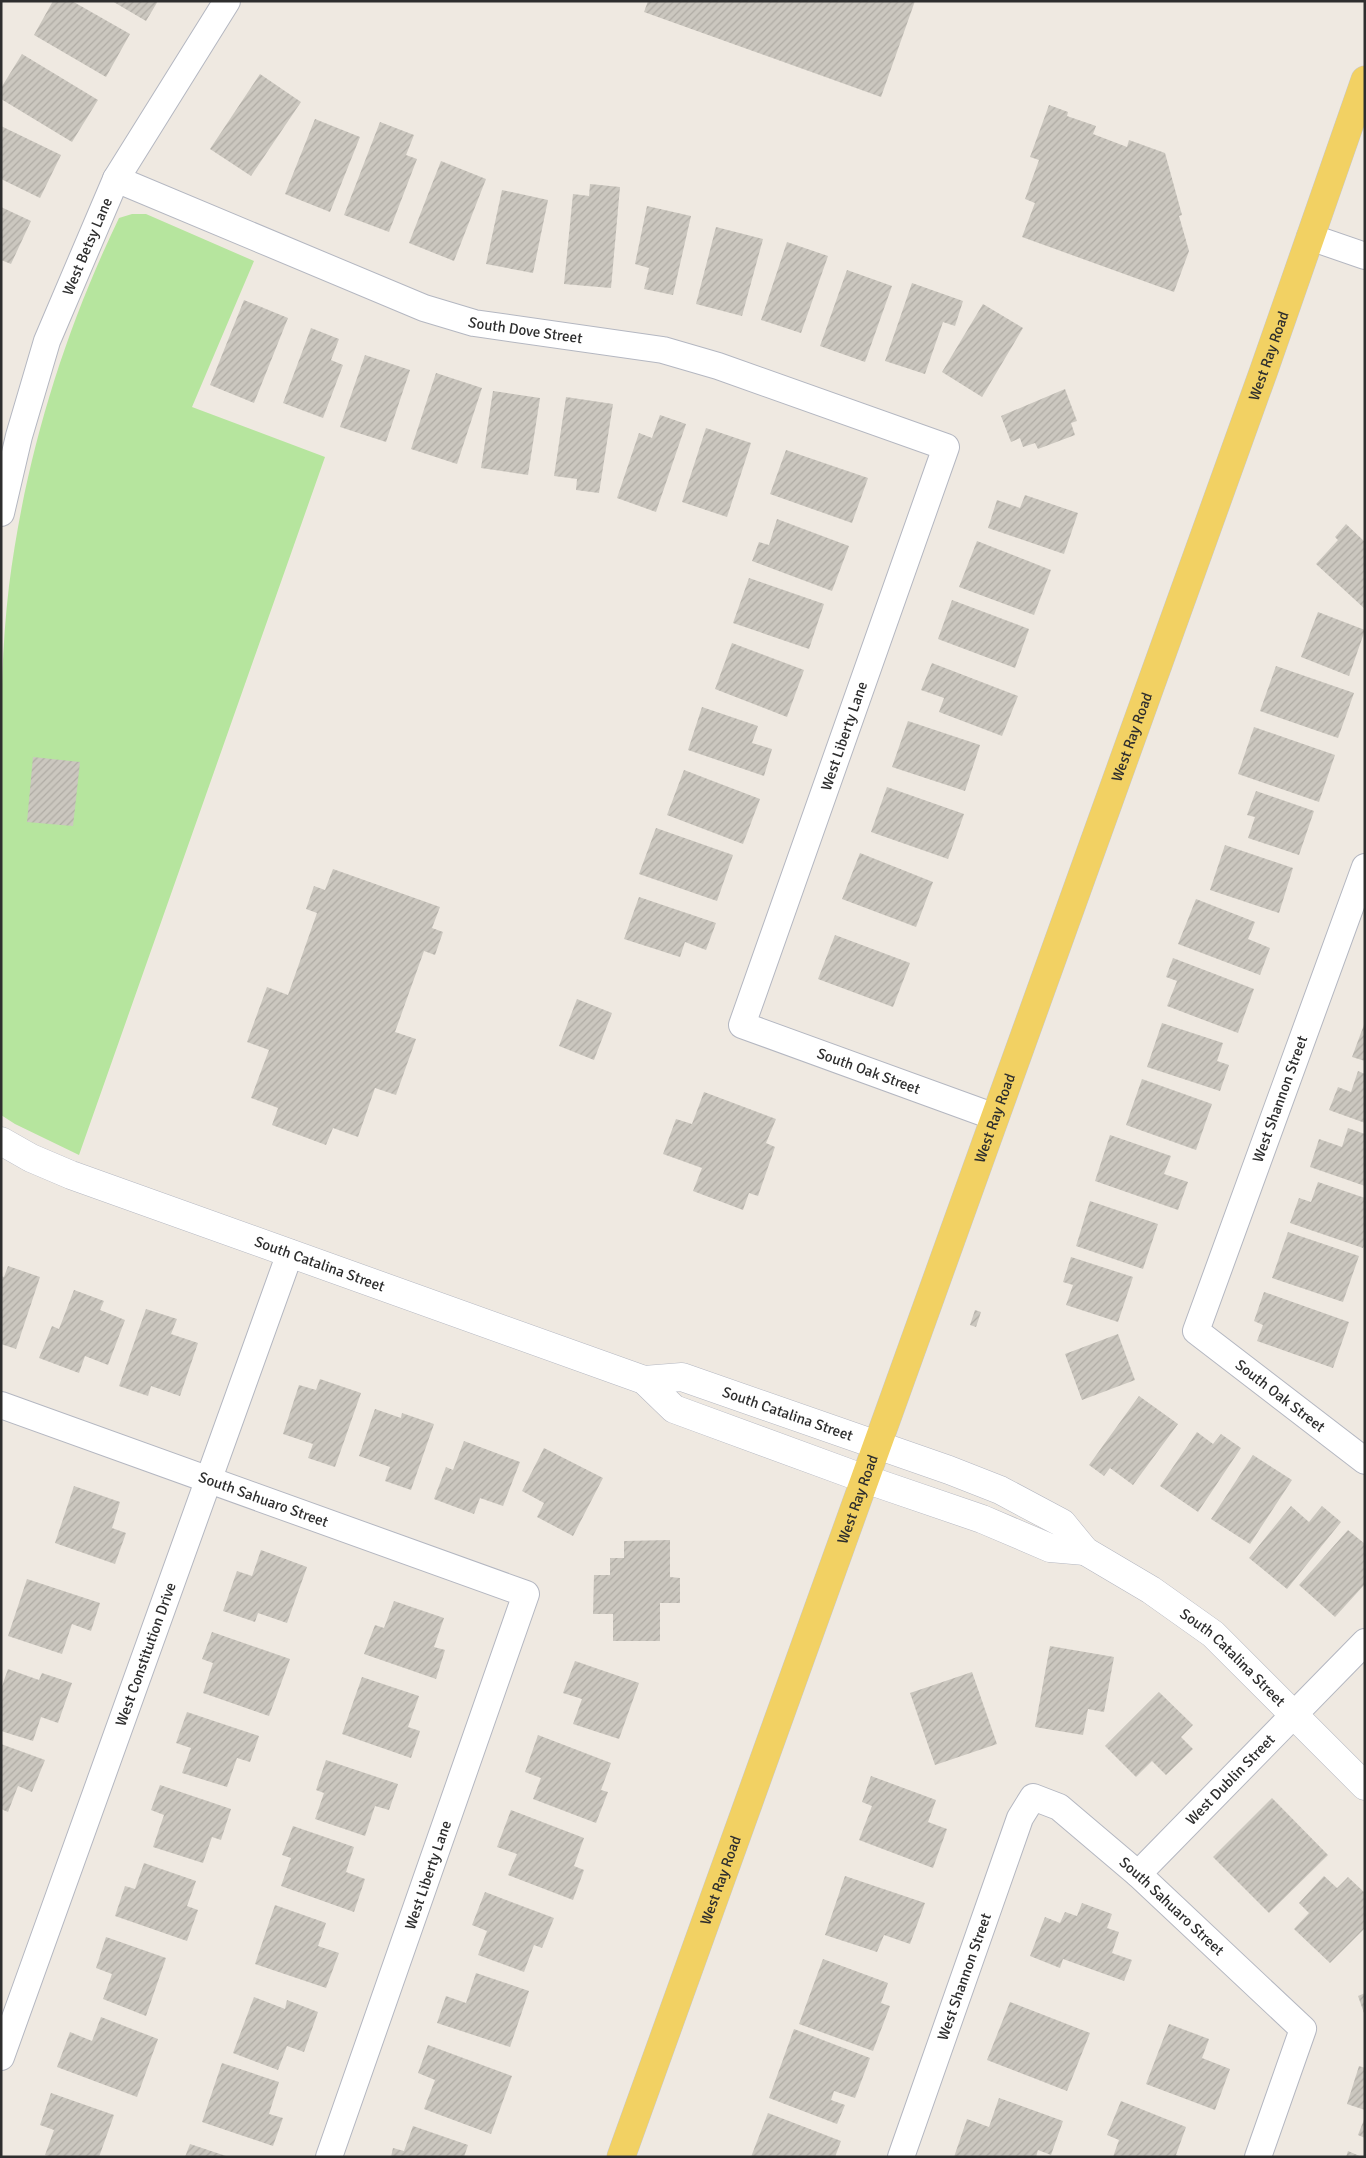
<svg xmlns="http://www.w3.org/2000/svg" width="1366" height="2158" font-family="Signika,sans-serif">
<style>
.park{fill:#b6e59e}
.building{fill:url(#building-hatch)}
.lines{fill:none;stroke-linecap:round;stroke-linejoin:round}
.minor-casing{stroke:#b4b7c1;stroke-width:28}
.tertiary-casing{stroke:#b4b7c1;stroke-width:29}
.primary-casing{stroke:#c9c9c9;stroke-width:29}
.minor{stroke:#fff;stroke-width:26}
.tertiary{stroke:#fff;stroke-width:28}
.primary{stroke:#f2d163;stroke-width:28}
.labels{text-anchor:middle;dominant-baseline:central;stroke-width:5;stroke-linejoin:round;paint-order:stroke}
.street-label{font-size:15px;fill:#2e2e2e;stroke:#fff}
</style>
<defs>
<pattern id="building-hatch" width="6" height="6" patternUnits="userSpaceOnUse" patternTransform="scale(1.25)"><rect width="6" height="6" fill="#cbc7bf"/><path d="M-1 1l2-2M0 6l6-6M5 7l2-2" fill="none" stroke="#afaba4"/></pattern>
</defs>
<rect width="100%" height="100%" fill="#efe9e1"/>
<path class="park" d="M 132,214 L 146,214 L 254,261 L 192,407 L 325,457 L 79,1155 L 15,1124 L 1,1115 C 1,1013 1,912 1,811 C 1,736 0,661 9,586 C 25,459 63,334 119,218 Z"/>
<g class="building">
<path d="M 53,1 L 72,1 L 130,34 L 106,77 L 34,35 Z"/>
<path d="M 112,1 L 158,1 L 146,21 Z"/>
<path d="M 648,1 L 915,1 L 881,97 L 644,12 Z"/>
<path d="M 22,54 L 98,100 L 72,142 L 1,99 L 1,88 Z"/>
<path d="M 260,74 L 301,102 L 251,176 L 210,149 Z"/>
<path d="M 1049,105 L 1068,112 L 1067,116 L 1096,126 L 1093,134 L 1127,147 L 1129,140 L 1165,153 L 1182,215 L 1179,216 L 1189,251 L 1174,292 L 1022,237 L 1035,203 L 1025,199 L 1039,160 L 1030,157 Z"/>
<path d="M 315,119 L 360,137 L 330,212 L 285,194 Z"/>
<path d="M 380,122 L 414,135 L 406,155 L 417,159 L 389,232 L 344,215 Z"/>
<path d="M 1,126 L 61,155 L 40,198 L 1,179 Z"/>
<path d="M 441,161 L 486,179 L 454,261 L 409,243 Z"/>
<path d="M 590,184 L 620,187 L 611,288 L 564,284 L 573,194 L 589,196 Z"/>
<path d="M 502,190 L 548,200 L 533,273 L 486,264 Z"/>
<path d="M 647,206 L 691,216 L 673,295 L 644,289 L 649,268 L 635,264 Z"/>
<path d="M 1,207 L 31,221 L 11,264 L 1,260 Z"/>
<path d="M 716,227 L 763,239 L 742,316 L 696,304 Z"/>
<path d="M 787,242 L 828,256 L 801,333 L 761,320 Z"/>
<path d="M 847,270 L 892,286 L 865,362 L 820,346 Z"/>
<path d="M 912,283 L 963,301 L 955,326 L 943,322 L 925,374 L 885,361 Z"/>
<path d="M 244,300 L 288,318 L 254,403 L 210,385 Z"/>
<path d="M 983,304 L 1023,328 L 982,397 L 942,372 Z"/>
<path d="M 311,328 L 339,339 L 331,360 L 343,365 L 323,418 L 283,403 Z"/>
<path d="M 365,355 L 410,370 L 386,442 L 340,427 Z"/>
<path d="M 436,373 L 482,388 L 457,464 L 411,449 Z"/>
<path d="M 1065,389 L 1077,421 L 1071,423 L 1075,435 L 1038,449 L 1035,443 L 1023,447 L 1020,438 L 1011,442 L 1001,416 Z"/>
<path d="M 493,391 L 540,398 L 528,475 L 481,468 Z"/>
<path d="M 566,397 L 613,404 L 599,493 L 576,490 L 577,479 L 554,476 Z"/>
<path d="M 660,415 L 686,424 L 656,512 L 617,498 L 639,433 L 652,438 Z"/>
<path d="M 706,428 L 751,443 L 727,517 L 682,502 Z"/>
<path d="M 786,450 L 868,478 L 852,523 L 770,494 Z"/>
<path d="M 1025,495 L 1078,513 L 1064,554 L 988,528 L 997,500 L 1020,508 Z"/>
<path d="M 777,519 L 849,546 L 832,591 L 752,561 L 759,542 L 769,545 Z"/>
<path d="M 1346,524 L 1365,542 L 1365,609 L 1316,564 L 1338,540 L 1335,537 Z"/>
<path d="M 977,541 L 1051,570 L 1034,615 L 959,587 Z"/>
<path d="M 749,578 L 824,604 L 809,649 L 733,623 Z"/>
<path d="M 952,600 L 1029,629 L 1015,668 L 938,639 Z"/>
<path d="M 1318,612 L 1365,630 L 1349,676 L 1301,657 Z"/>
<path d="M 732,643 L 804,670 L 787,717 L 715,689 Z"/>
<path d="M 932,663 L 1018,696 L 1002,736 L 939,712 L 944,698 L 921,690 Z"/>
<path d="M 1276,666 L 1354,693 L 1338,738 L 1260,711 Z"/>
<path d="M 702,707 L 758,726 L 752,743 L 772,749 L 764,776 L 688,750 Z"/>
<path d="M 908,721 L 980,745 L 965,791 L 892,767 Z"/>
<path d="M 1254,727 L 1335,755 L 1319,802 L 1238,774 Z"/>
<path d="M 33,757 L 80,762 L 73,826 L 27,822 Z"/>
<path d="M 684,770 L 760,799 L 743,844 L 667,815 Z"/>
<path d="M 887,787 L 964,814 L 948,859 L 871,832 Z"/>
<path d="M 1256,791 L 1314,811 L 1299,855 L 1248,838 L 1255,817 L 1247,815 Z"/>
<path d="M 656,828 L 733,855 L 717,901 L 639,874 Z"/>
<path d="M 1225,845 L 1293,868 L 1279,913 L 1210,890 Z"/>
<path d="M 860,853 L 933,882 L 916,927 L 842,899 Z"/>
<path d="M 333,869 L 440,907 L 432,928 L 443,932 L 435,955 L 424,951 L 395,1032 L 416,1039 L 396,1095 L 375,1088 L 358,1137 L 333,1128 L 326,1145 L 272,1125 L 278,1108 L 251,1098 L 269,1050 L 247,1042 L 267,987 L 288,995 L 317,913 L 306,909 L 314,886 L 325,890 Z"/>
<path d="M 639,897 L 716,923 L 706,950 L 685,942 L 680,957 L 624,939 Z"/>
<path d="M 1196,899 L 1255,922 L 1248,939 L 1270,948 L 1260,975 L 1178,944 Z"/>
<path d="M 835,935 L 910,963 L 893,1007 L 818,979 Z"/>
<path d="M 1173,958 L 1254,989 L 1238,1033 L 1167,1006 L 1177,981 L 1166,977 Z"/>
<path d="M 577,999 L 612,1013 L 594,1060 L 559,1046 Z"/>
<path d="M 1365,1022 L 1365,1061 L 1352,1057 Z"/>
<path d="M 1162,1023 L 1223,1043 L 1217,1061 L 1229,1065 L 1220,1091 L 1147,1067 Z"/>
<path d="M 1358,1071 L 1365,1074 L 1365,1123 L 1329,1110 L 1338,1087 L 1351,1092 Z"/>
<path d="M 1142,1079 L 1212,1104 L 1196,1150 L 1126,1125 Z"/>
<path d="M 704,1092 L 776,1119 L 766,1143 L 775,1147 L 758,1196 L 749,1193 L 743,1210 L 693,1191 L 702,1168 L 663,1154 L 676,1119 L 692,1124 Z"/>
<path d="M 1348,1128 L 1365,1134 L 1365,1186 L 1310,1167 L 1319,1139 L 1342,1147 Z"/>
<path d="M 1110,1135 L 1171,1156 L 1164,1174 L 1188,1182 L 1178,1210 L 1095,1181 Z"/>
<path d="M 1318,1182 L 1365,1198 L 1365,1243 L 1363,1248 L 1290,1223 L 1299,1198 L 1311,1202 Z"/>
<path d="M 1090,1201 L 1158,1224 L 1143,1269 L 1076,1246 Z"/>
<path d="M 1288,1232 L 1359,1256 L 1343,1302 L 1272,1278 Z"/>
<path d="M 1071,1257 L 1133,1277 L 1118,1322 L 1066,1305 L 1073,1285 L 1063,1282 Z"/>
<path d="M 8,1266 L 40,1277 L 16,1349 L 1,1344 L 1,1276 L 4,1277 Z"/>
<path d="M 74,1290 L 104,1301 L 100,1310 L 125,1320 L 108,1365 L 85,1356 L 79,1373 L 39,1358 L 52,1326 L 59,1329 Z"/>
<path d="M 1264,1292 L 1349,1322 L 1333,1368 L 1257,1341 L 1263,1325 L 1254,1321 Z"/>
<path d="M 146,1309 L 177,1319 L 171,1334 L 198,1343 L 180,1396 L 151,1386 L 148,1396 L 119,1386 Z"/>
<path d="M 975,1310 L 981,1312 L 976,1327 L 970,1325 Z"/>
<path d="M 1118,1334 L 1135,1380 L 1082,1400 L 1065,1354 Z"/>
<path d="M 320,1379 L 361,1393 L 335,1467 L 308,1458 L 313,1444 L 283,1434 L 299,1385 L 316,1390 Z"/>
<path d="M 1139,1396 L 1178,1424 L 1133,1485 L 1110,1468 L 1104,1476 L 1089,1465 Z"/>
<path d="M 375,1409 L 401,1418 L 402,1413 L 434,1424 L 411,1490 L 385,1481 L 390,1467 L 359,1456 Z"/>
<path d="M 1197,1432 L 1213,1444 L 1221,1434 L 1241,1448 L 1198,1512 L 1160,1486 Z"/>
<path d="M 464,1441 L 520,1462 L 503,1506 L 480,1498 L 474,1514 L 434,1499 L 446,1467 L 453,1470 Z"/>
<path d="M 544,1448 L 603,1478 L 573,1536 L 537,1517 L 544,1503 L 522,1491 Z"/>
<path d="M 1253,1455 L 1292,1480 L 1250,1544 L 1211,1519 Z"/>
<path d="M 74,1486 L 120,1502 L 112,1528 L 126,1533 L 115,1564 L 55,1543 Z"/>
<path d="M 1291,1506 L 1309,1522 L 1322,1506 L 1341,1522 L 1287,1589 L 1249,1558 Z"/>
<path d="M 1348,1530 L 1365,1544 L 1365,1584 L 1335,1617 L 1299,1585 Z"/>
<path d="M 670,1540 L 670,1577 L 680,1578 L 680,1603 L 660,1603 L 660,1641 L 613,1641 L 613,1614 L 593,1614 L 594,1575 L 610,1575 L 610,1558 L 624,1558 L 624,1541 Z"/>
<path d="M 261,1550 L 307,1567 L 287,1623 L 258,1613 L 255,1622 L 223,1611 L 237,1571 L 252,1576 Z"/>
<path d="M 27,1579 L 100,1603 L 91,1631 L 72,1624 L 62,1654 L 8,1636 Z"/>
<path d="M 394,1601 L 444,1618 L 434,1647 L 445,1650 L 436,1679 L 364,1654 L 375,1625 L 384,1628 Z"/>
<path d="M 212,1632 L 290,1659 L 269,1716 L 203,1693 L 213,1663 L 202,1659 Z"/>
<path d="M 1050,1646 L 1114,1657 L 1104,1712 L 1088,1709 L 1083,1735 L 1035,1727 Z"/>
<path d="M 575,1661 L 639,1683 L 619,1739 L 573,1724 L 582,1699 L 563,1693 Z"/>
<path d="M 8,1669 L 39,1680 L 42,1673 L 72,1683 L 58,1723 L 41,1717 L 33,1741 L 1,1731 L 1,1689 Z"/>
<path d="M 972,1672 L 997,1744 L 935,1765 L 910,1693 Z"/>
<path d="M 362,1677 L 419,1696 L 408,1727 L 420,1731 L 411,1758 L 342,1734 Z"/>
<path d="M 1159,1692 L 1193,1725 L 1181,1737 L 1193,1749 L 1166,1775 L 1152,1761 L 1136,1777 L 1105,1746 Z"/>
<path d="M 187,1712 L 259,1736 L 250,1762 L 237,1758 L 227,1787 L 182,1773 L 191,1748 L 176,1743 Z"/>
<path d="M 538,1735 L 611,1763 L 601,1790 L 608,1792 L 596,1823 L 533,1799 L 541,1778 L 525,1772 Z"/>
<path d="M 1,1744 L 45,1760 L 32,1792 L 18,1786 L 8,1812 L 1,1809 Z"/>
<path d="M 326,1760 L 398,1784 L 389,1810 L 375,1806 L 365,1836 L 315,1819 L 324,1793 L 316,1790 Z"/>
<path d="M 871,1776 L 936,1800 L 928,1822 L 947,1829 L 933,1868 L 859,1840 L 872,1806 L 862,1802 Z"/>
<path d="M 160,1785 L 231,1809 L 221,1840 L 212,1837 L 203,1863 L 153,1847 L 164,1815 L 151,1810 Z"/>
<path d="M 1272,1798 L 1328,1855 L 1269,1913 L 1213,1857 Z"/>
<path d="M 511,1810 L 584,1838 L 574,1866 L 584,1870 L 573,1900 L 508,1875 L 517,1854 L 497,1847 Z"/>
<path d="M 293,1826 L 354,1847 L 346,1872 L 365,1879 L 354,1912 L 281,1886 L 291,1858 L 282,1855 Z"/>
<path d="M 144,1863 L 196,1881 L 187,1906 L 198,1910 L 187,1941 L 115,1916 L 125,1886 L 135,1889 Z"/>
<path d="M 845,1876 L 925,1903 L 910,1944 L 884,1935 L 877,1952 L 825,1935 Z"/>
<path d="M 1324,1876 L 1337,1888 L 1348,1877 L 1365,1893 L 1365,1928 L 1330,1963 L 1294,1929 L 1309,1913 L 1299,1903 Z"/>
<path d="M 485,1892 L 554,1918 L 542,1948 L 534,1945 L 524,1972 L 478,1955 L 487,1931 L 472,1925 Z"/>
<path d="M 1082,1903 L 1112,1914 L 1107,1928 L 1119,1932 L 1112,1953 L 1132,1960 L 1124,1981 L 1063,1959 L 1060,1968 L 1030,1956 L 1045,1917 L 1060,1923 L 1065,1912 L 1077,1916 Z"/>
<path d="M 275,1905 L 326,1923 L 318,1946 L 339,1953 L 326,1988 L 255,1964 Z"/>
<path d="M 106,1937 L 166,1958 L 146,2016 L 103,1999 L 112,1974 L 96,1968 Z"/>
<path d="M 823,1959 L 888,1983 L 881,2003 L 890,2006 L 873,2051 L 799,2024 Z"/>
<path d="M 476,1973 L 529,1991 L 510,2047 L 437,2023 L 446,1996 L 466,2003 Z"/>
<path d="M 1365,1993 L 1365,2013 L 1364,2013 L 1358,1996 Z"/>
<path d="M 254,1997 L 285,2009 L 287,2000 L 318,2012 L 304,2052 L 287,2046 L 278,2070 L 233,2053 Z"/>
<path d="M 1010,2002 L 1090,2033 L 1067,2091 L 987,2060 Z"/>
<path d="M 101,2017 L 158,2039 L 137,2097 L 57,2067 L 70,2032 L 92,2041 Z"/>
<path d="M 1169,2024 L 1209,2039 L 1202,2058 L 1230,2069 L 1215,2110 L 1146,2084 Z"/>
<path d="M 794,2029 L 870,2058 L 855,2098 L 834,2091 L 831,2100 L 845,2105 L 837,2124 L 769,2098 Z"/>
<path d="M 428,2045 L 512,2076 L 491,2134 L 424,2109 L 435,2080 L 418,2073 Z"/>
<path d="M 222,2063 L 279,2082 L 269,2114 L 283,2118 L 273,2146 L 202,2122 Z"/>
<path d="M 1359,2066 L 1365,2068 L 1365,2110 L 1347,2104 Z"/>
<path d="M 51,2093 L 114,2115 L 99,2157 L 52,2157 L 45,2155 L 54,2130 L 40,2125 Z"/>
<path d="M 999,2098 L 1063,2121 L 1051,2155 L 1038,2150 L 1036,2157 L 954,2157 L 967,2119 L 989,2127 Z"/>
<path d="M 1121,2101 L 1186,2127 L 1176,2155 L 1181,2157 L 1113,2157 L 1119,2140 L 1107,2135 Z"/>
<path d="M 768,2113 L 841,2141 L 835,2157 L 751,2157 Z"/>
<path d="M 1365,2117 L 1365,2138 L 1358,2135 Z"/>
<path d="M 413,2126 L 468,2145 L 464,2157 L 391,2157 L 393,2148 L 404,2151 Z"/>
<path d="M 190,2144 L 226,2156 L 226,2157 L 185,2157 Z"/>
<path d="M 1348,2151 L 1362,2157 L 1346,2157 Z"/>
</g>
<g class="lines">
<g class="minor-casing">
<g id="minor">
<path id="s1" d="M 116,179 L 424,308 L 474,323 L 663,350 L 718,366 L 946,447 L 742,1025 L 995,1117"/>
<path d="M 1310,237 L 1365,256"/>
<path id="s2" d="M 1,513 L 19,436 L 47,341 L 116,179 L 227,1"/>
<path id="s3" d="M 1365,867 L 1196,1331 L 1365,1461"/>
<path id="s4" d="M 1,1405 L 526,1594 L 329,2157"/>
<path id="s5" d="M 1138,1874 L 1365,1642"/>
<path id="s6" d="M 1,2057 L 290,1253"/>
<path id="s7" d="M 901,2157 L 1020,1818 L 1033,1797 L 1059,1807 L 1138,1874 L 1303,2029 L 1258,2157"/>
</g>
</g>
<g class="tertiary-casing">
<g id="tertiary">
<path id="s8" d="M 1,1141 L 31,1158 L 71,1175 L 644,1380 L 674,1409 L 865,1479 L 982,1519 L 1050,1548 L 1085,1551"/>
<path id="s9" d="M 644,1380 L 682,1377 L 949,1470 L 1000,1490 L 1062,1523 L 1085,1551 L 1151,1590 L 1213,1634 L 1365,1786"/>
</g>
</g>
<g class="primary-casing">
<g id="primary">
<path id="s10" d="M 621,2157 L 1264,370 L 1365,80"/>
</g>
</g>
<use href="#minor" class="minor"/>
<use href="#tertiary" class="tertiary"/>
<use href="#primary" class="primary"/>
</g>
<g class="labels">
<g class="street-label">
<text stroke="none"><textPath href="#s2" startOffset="281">West Betsy Lane</textPath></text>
<text stroke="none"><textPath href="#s1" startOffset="438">South Dove Street</textPath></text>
<text stroke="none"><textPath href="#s10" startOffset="1914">West Ray Road</textPath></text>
<text transform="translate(844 736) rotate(-71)">West Liberty Lane</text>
<text stroke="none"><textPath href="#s10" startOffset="1509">West Ray Road</textPath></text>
<text stroke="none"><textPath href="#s1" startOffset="1624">South Oak Street</textPath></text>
<text transform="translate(1280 1099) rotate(-70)">West Shannon Street</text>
<text stroke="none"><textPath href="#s10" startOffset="1104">West Ray Road</textPath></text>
<text stroke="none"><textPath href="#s8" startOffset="342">South Catalina Street</textPath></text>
<text stroke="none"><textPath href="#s3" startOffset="600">South Oak Street</textPath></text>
<text stroke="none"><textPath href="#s9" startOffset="150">South Catalina Street</textPath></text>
<text stroke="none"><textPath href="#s4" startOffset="279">South Sahuaro Street</textPath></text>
<text stroke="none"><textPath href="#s10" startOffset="699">West Ray Road</textPath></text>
<text stroke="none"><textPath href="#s6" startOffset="428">West Constitution Drive</textPath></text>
<text stroke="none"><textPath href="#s9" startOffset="665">South Catalina Street</textPath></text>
<text stroke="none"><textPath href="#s5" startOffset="132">West Dublin Street</textPath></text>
<text transform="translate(428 1875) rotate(-71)">West Liberty Lane</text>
<text stroke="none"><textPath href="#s10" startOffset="294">West Ray Road</textPath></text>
<text stroke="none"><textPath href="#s7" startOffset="562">South Sahuaro Street</textPath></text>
<text stroke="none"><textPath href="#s7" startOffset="191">West Shannon Street</textPath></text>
</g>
</g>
<rect width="1366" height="2158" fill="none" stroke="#2e2e2e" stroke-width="5"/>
</svg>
